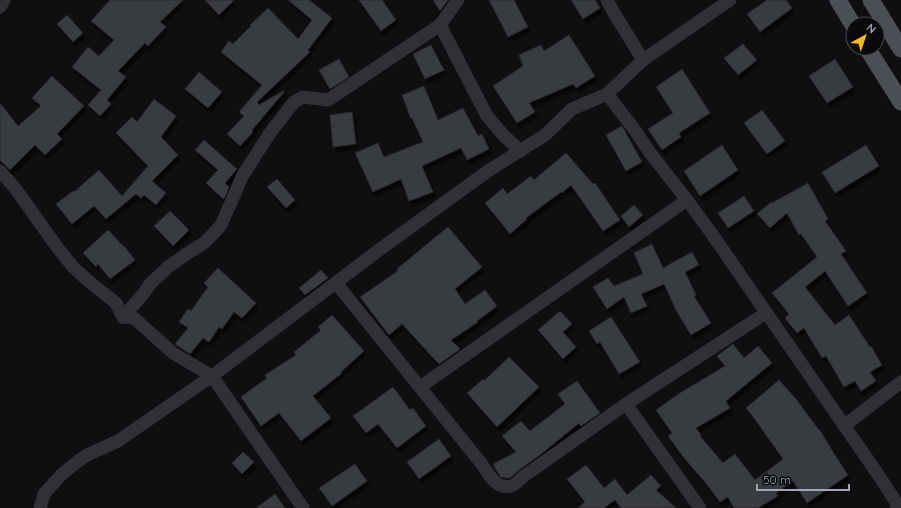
<svg xmlns="http://www.w3.org/2000/svg" width="901" height="508" font-family="Quicksand,sans-serif">
<style>
.building{fill:#383a3f;stroke:#29292d;filter:url(#shadow)}
.lines{fill:none;stroke-linecap:round;stroke-linejoin:round}
.minor{stroke:#303136;stroke-width:13}
.major{stroke:#4c4e55;stroke-width:17}
</style>
<defs>
<filter id="shadow"><feDropShadow dx="2.5" dy="4.5" stdDeviation="1" flood-color="#0009"/></filter>
</defs>
<rect width="100%" height="100%" fill="#0f0f11"/>
<g class="building">
<path d="M 110,0 L 183,0 L 160,22 L 166,27 L 148,46 L 145,43 L 118,71 L 126,77 L 107,100 L 111,104 L 100,116 L 88,105 L 101,90 L 72,67 L 88,47 L 99,56 L 114,40 L 91,21 Z"/>
<path d="M 205,0 L 234,0 L 219,15 Z"/>
<path d="M 288,0 L 309,0 L 332,18 L 308,50 L 310,52 L 257,102 L 259,105 L 283,91 L 284,92 L 252,130 L 253,132 L 240,146 L 227,134 L 244,116 L 239,112 L 262,85 L 221,52 L 229,41 L 233,44 L 251,26 L 250,25 L 268,8 L 298,39 L 312,20 Z"/>
<path d="M 359,0 L 382,0 L 396,20 L 381,31 Z"/>
<path d="M 433,0 L 448,0 L 440,11 Z"/>
<path d="M 489,0 L 514,0 L 528,27 L 508,37 Z"/>
<path d="M 571,0 L 595,0 L 600,8 L 583,19 Z"/>
<path d="M 767,0 L 786,0 L 792,8 L 760,32 L 747,14 Z"/>
<path d="M 67,15 L 83,33 L 73,42 L 57,24 Z"/>
<path d="M 569,35 L 595,76 L 576,88 L 573,84 L 529,103 L 535,112 L 517,123 L 493,86 L 523,66 L 519,55 L 541,45 L 544,51 Z"/>
<path d="M 743,44 L 757,60 L 738,75 L 724,58 Z"/>
<path d="M 431,45 L 444,70 L 425,79 L 413,54 Z"/>
<path d="M 339,59 L 349,77 L 330,89 L 319,70 Z"/>
<path d="M 835,59 L 853,87 L 827,103 L 809,76 Z"/>
<path d="M 682,69 L 710,113 L 679,133 L 681,137 L 662,150 L 648,129 L 673,113 L 656,87 Z"/>
<path d="M 199,72 L 222,92 L 208,108 L 185,89 Z"/>
<path d="M 52,76 L 84,106 L 57,134 L 62,139 L 45,155 L 35,145 L 10,170 L 0,160 L 0,103 L 18,126 L 41,106 L 32,98 Z"/>
<path d="M 424,86 L 438,120 L 463,108 L 478,136 L 482,134 L 489,149 L 467,160 L 461,148 L 422,166 L 433,192 L 409,201 L 401,179 L 373,192 L 355,153 L 378,143 L 384,157 L 423,142 L 412,118 L 411,119 L 402,95 Z"/>
<path d="M 154,99 L 176,116 L 161,137 L 178,155 L 152,181 L 166,193 L 156,205 L 144,195 L 141,198 L 136,194 L 106,219 L 94,206 L 72,224 L 56,204 L 73,191 L 74,192 L 99,170 L 122,196 L 148,166 L 116,133 L 132,117 L 137,122 Z"/>
<path d="M 762,110 L 785,141 L 767,154 L 744,123 Z"/>
<path d="M 352,112 L 356,144 L 333,147 L 330,115 Z"/>
<path d="M 622,126 L 642,162 L 626,171 L 606,135 Z"/>
<path d="M 204,140 L 237,169 L 225,183 L 229,187 L 225,197 L 223,199 L 206,183 L 218,170 L 195,150 Z"/>
<path d="M 722,145 L 738,170 L 700,196 L 684,171 Z"/>
<path d="M 866,145 L 879,166 L 835,193 L 822,172 Z"/>
<path d="M 566,153 L 593,184 L 595,183 L 620,220 L 603,231 L 571,185 L 562,193 L 561,192 L 526,218 L 527,219 L 510,234 L 485,203 L 503,188 L 507,194 L 531,176 L 534,180 Z"/>
<path d="M 277,179 L 295,200 L 286,208 L 267,187 Z"/>
<path d="M 808,183 L 828,219 L 825,221 L 846,251 L 841,254 L 867,293 L 848,306 L 825,271 L 805,287 L 835,325 L 849,315 L 870,347 L 871,346 L 882,365 L 870,372 L 876,381 L 861,391 L 855,381 L 844,387 L 826,356 L 822,358 L 804,328 L 797,333 L 785,318 L 789,314 L 772,293 L 817,257 L 801,234 L 799,235 L 787,213 L 770,228 L 757,214 L 771,202 L 772,203 Z"/>
<path d="M 744,196 L 754,211 L 728,228 L 718,213 Z"/>
<path d="M 634,205 L 643,215 L 629,227 L 621,216 Z"/>
<path d="M 170,211 L 189,230 L 173,246 L 154,226 Z"/>
<path d="M 448,227 L 482,267 L 455,289 L 465,304 L 485,290 L 497,306 L 477,321 L 478,322 L 451,340 L 460,349 L 439,364 L 402,324 L 389,335 L 360,297 L 398,271 L 397,269 L 427,244 Z"/>
<path d="M 108,230 L 124,247 L 124,246 L 135,260 L 110,279 L 98,264 L 96,267 L 83,253 Z"/>
<path d="M 652,244 L 663,268 L 692,252 L 699,265 L 685,272 L 696,295 L 694,296 L 711,323 L 691,335 L 677,312 L 664,284 L 641,294 L 647,306 L 631,313 L 624,297 L 607,309 L 593,287 L 608,278 L 614,286 L 643,274 L 634,253 Z"/>
<path d="M 218,268 L 256,303 L 242,318 L 234,312 L 222,329 L 219,327 L 209,342 L 203,338 L 190,354 L 175,344 L 188,328 L 179,322 L 188,309 L 191,311 L 208,287 L 204,283 Z"/>
<path d="M 321,270 L 328,278 L 305,295 L 299,288 Z"/>
<path d="M 560,311 L 572,324 L 563,332 L 576,347 L 563,359 L 538,330 Z"/>
<path d="M 332,315 L 364,351 L 341,372 L 342,373 L 313,396 L 331,418 L 301,441 L 279,413 L 261,426 L 241,397 L 267,378 L 265,375 L 296,355 L 294,352 L 321,330 L 318,327 Z"/>
<path d="M 611,317 L 640,362 L 619,374 L 600,342 L 597,344 L 589,331 Z"/>
<path d="M 733,344 L 744,358 L 758,346 L 772,363 L 726,401 L 730,408 L 696,428 L 701,435 L 700,436 L 723,463 L 735,454 L 755,480 L 783,459 L 754,418 L 746,408 L 779,380 L 796,399 L 819,430 L 820,430 L 833,452 L 848,475 L 807,503 L 793,481 L 776,493 L 778,496 L 758,508 L 734,508 L 728,497 L 720,502 L 705,482 L 684,458 L 668,436 L 672,433 L 656,410 L 680,393 L 725,366 L 717,356 Z"/>
<path d="M 509,357 L 539,387 L 497,427 L 467,393 L 483,379 L 484,381 Z"/>
<path d="M 577,381 L 600,413 L 581,426 L 579,423 L 540,455 L 519,470 L 510,478 L 506,478 L 501,477 L 498,473 L 493,464 L 516,452 L 502,436 L 521,421 L 530,431 L 565,404 L 558,394 Z"/>
<path d="M 393,387 L 410,410 L 413,408 L 426,426 L 397,448 L 378,424 L 366,433 L 353,416 Z"/>
<path d="M 439,439 L 451,456 L 419,479 L 407,462 Z"/>
<path d="M 243,452 L 254,462 L 242,474 L 232,463 Z"/>
<path d="M 355,464 L 367,481 L 332,506 L 319,488 Z"/>
<path d="M 586,465 L 604,488 L 615,479 L 627,495 L 651,475 L 661,486 L 656,490 L 676,508 L 621,508 L 615,500 L 604,508 L 578,508 L 585,502 L 567,479 Z"/>
<path d="M 275,494 L 285,508 L 256,508 Z"/>
</g>
<g class="lines">
<g class="minor">
<path d="M 607,0 L 614,13 L 643,60"/>
<path d="M 0,7 L 4,0"/>
<path d="M 440,25 L 487,116 L 505,137 L 521,151"/>
<path d="M 607,94 L 634,129 L 651,154 L 687,200 L 712,234 L 877,473 L 896,502 L 897,508"/>
<path d="M 0,171 L 15,188 L 57,247 L 73,267 L 92,284 L 116,303 L 123,317 L 134,318 L 173,353 L 212,376 L 303,508"/>
<path d="M 336,283 L 481,463 C 488,473 496,490 511,486 C 516,485 520,479 524,476 L 626,404 L 766,313"/>
<path d="M 123,317 L 144,293 L 150,284 L 168,267 L 188,253 L 204,243 L 213,234 L 221,225 L 243,175 L 270,133 L 294,102 L 303,97 L 328,100 L 440,25 L 458,0"/>
<path d="M 420,387 L 687,200"/>
<path d="M 626,404 L 700,508"/>
<path d="M 844,426 L 901,382"/>
<path d="M 40,508 L 44,494 L 61,475 L 77,462 L 87,455 L 118,441 L 212,376 L 379,250 L 488,171 L 545,135 L 572,109 L 607,94 L 643,60 L 730,0"/>
</g>
<g class="major">
<path d="M 838,0 L 853,25"/>
<path d="M 871,0 L 901,49"/>
<path d="M 867,48 L 901,102"/>
</g>
</g>
<g transform="translate(865 36) rotate(40)"><circle r="19" fill="#0a0a0c" stroke="#46484f"/>
<path d="M0-3L7 15L0 10L-7 15Z" fill="#ffb719"/>
<text y="-6" font-size="11" font-weight="bold" text-anchor="middle" fill="#9fa5b3">N</text>
</g>
<path d="M757 484v6h92v-6" fill="none" stroke="#9fa5b3" stroke-width="2"/>
<text x="763" y="484" font-size="12" fill="#9fa5b3" stroke="#0a0a0c" stroke-width="3" paint-order="stroke">50 m</text>
</svg>
